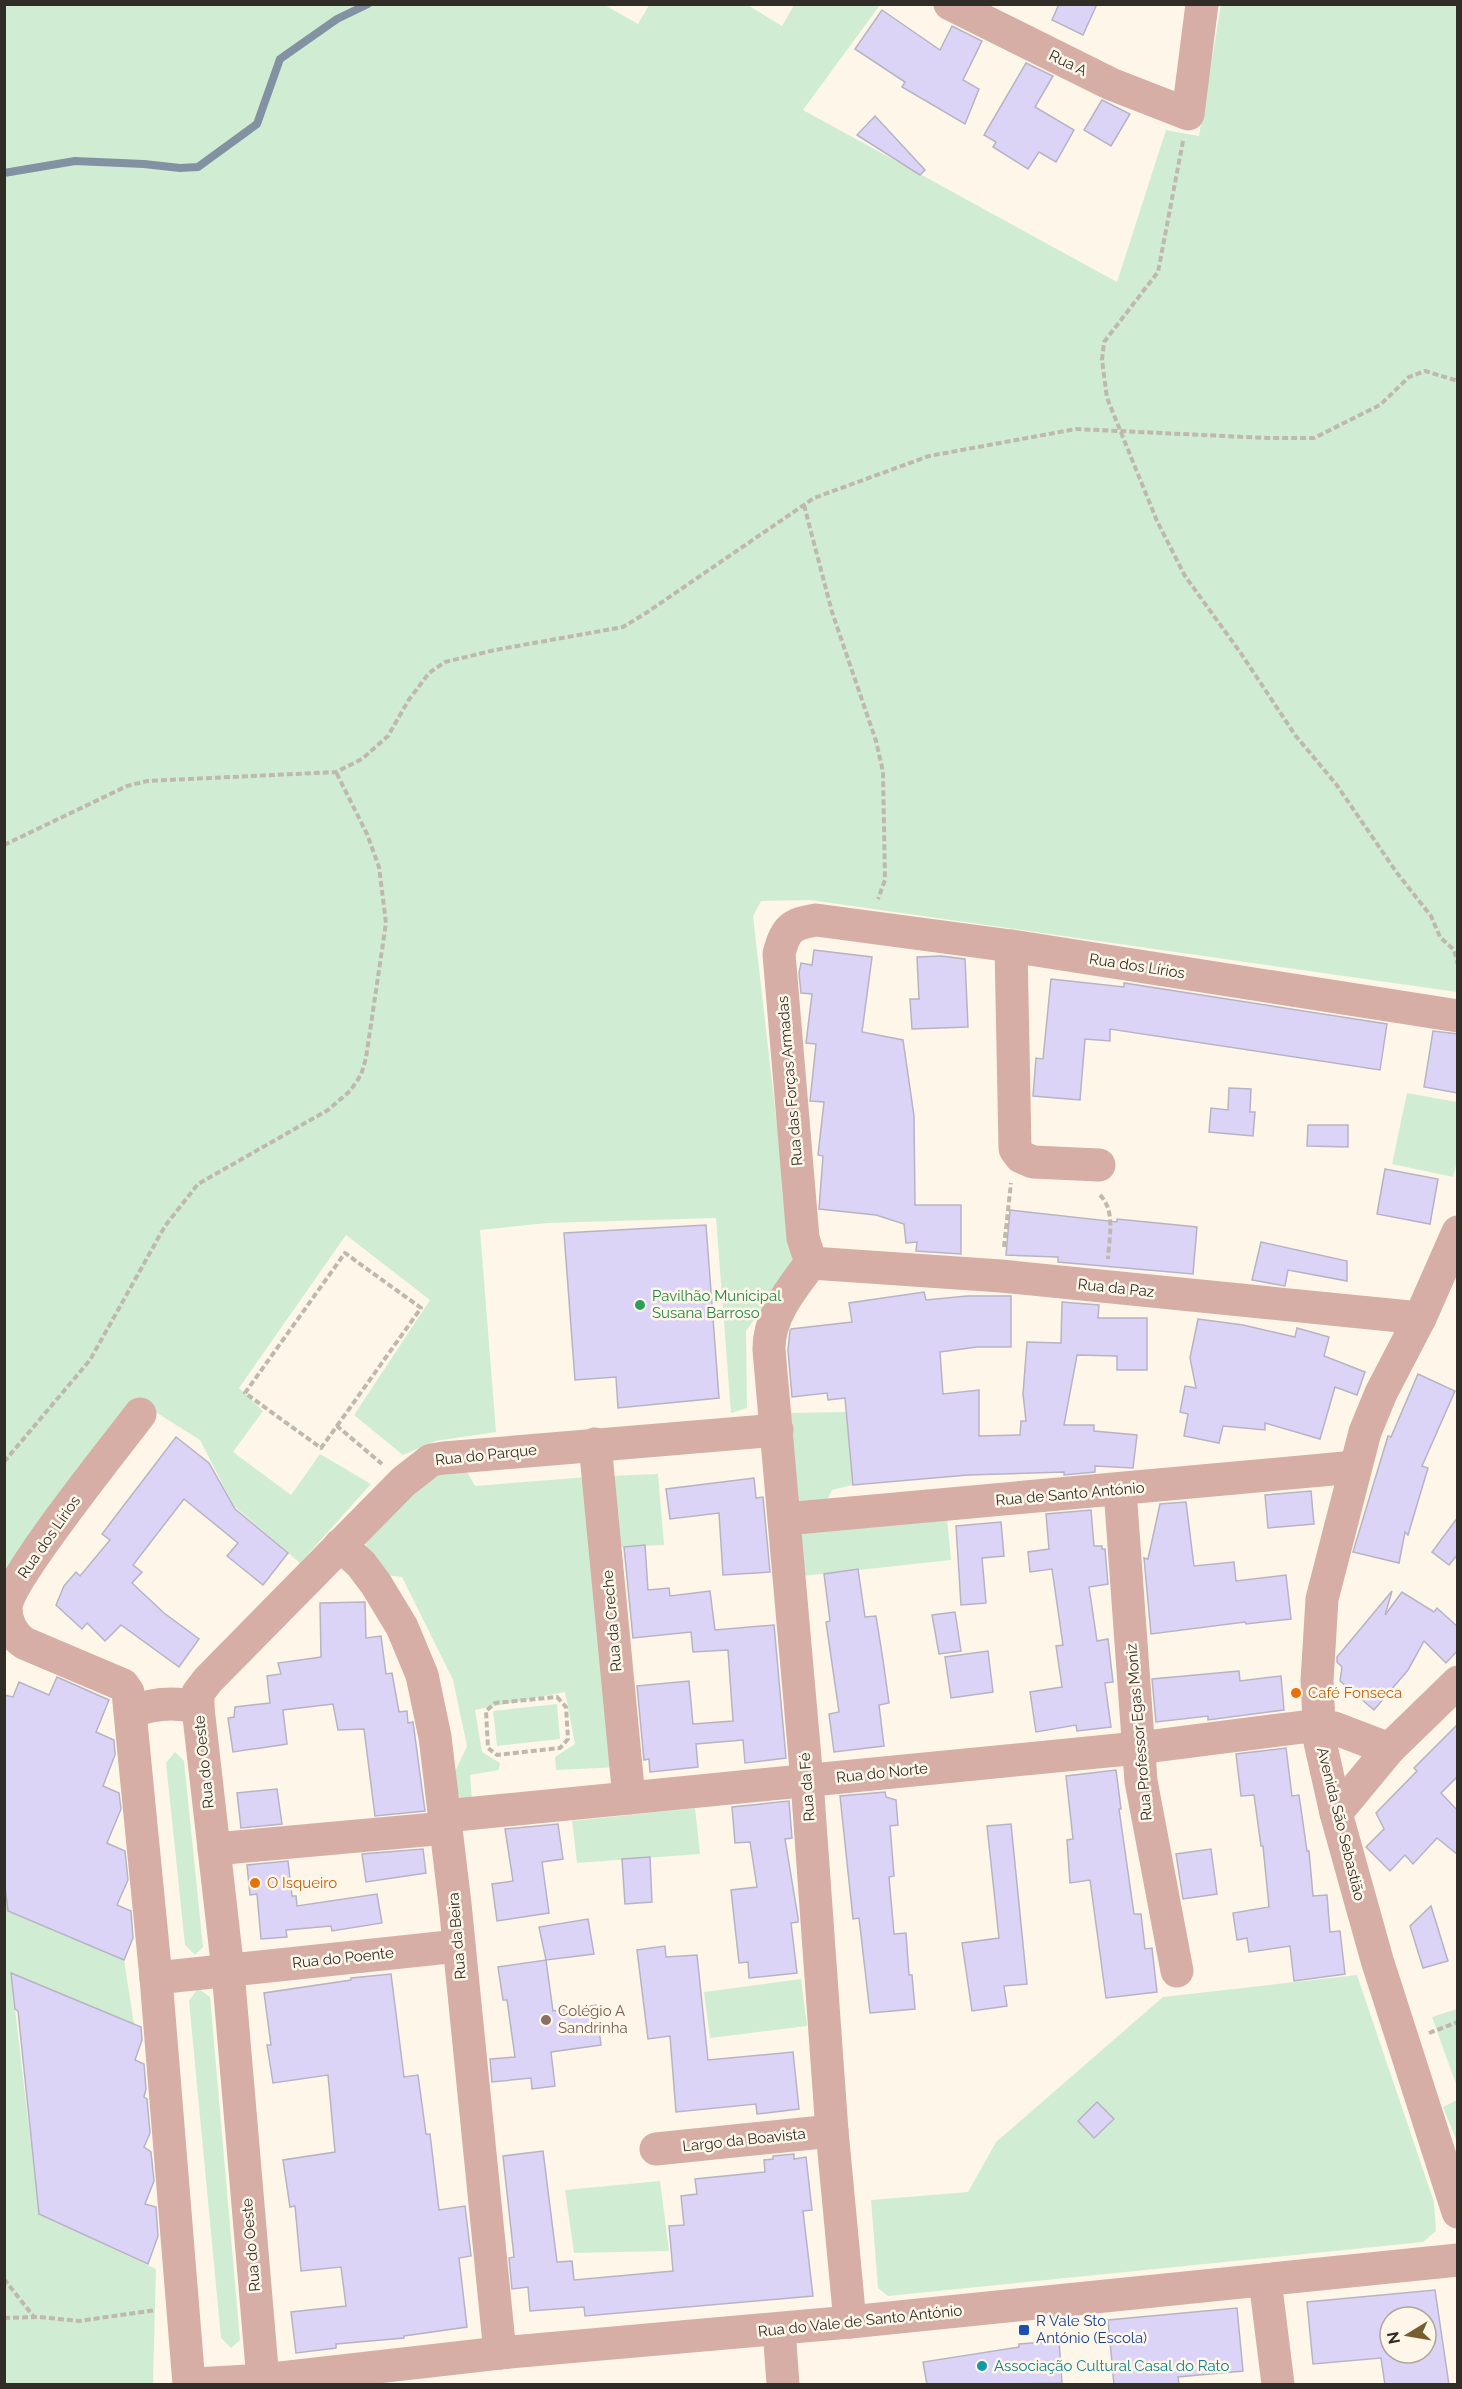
<svg xmlns="http://www.w3.org/2000/svg" width="1462" height="2389" font-family="Raleway,sans-serif">
<style>
.green{fill:#d0edd3}
.lines{fill:none;stroke-linecap:round;stroke-linejoin:round}
.stream{stroke:#8292a3;stroke-width:8}
.building{fill:#dcd4f7;stroke:#b7b3c4;stroke-width:1.5;fill-rule:evenodd}
.path{stroke:#bfb9ad;stroke-width:4;stroke-dasharray:6 3;stroke-linecap:butt}
.minor{stroke:#d6aea6;stroke-width:33}
.leisure-dot{fill:#2e9e5b;stroke:#fef7e9;stroke-width:2}
.food-dot{fill:#e8710a;stroke:#fef7e9;stroke-width:2}
.education-dot{fill:#8d6e63;stroke:#fef7e9;stroke-width:2}
.transit-dot{fill:#1a4fb4;stroke:#fef7e9;stroke-width:2}
.culture-dot{fill:#0f9aa8;stroke:#fef7e9;stroke-width:2}
.labels{text-anchor:middle;dominant-baseline:central;stroke-width:5;stroke-linejoin:round;paint-order:stroke}
.street-label{font-size:15px;fill:#302d26;stroke:#fef7e9}
.leisure-label{font-size:15px;fill:#27864d;stroke:#fef7e9;text-anchor:start}
.food-label{font-size:15px;fill:#c56008;stroke:#fef7e9;text-anchor:start}
.education-label{font-size:15px;fill:#785e54;stroke:#fef7e9;text-anchor:start}
.transit-label{font-size:15px;fill:#164399;stroke:#fef7e9;text-anchor:start}
.culture-label{font-size:15px;fill:#0d838f;stroke:#fef7e9;text-anchor:start}
</style>
<rect width="100%" height="100%" fill="#fef7e9"/>
<g class="green">
<path d="M 603,4 L 638,24 L 649,5 L 746,4 L 782,26 L 794,5 L 880,5 L 803,110 L 1117,282 L 1166,130 L 1199,136 L 1221,5 L 1457,5 L 1457,992 L 810,900 L 761,901 L 753,916 L 793,1265 L 746,1331 L 747,1408 L 731,1413 L 716,1218 L 548,1223 L 480,1230 L 496,1432 L 435,1441 L 403,1455 L 354,1415 L 430,1300 L 346,1235 L 239,1388 L 263,1411 L 233,1452 L 291,1495 L 320,1454 L 371,1484 L 300,1563 L 233,1505 L 200,1440 L 135,1399 L 5,1572 L 4,5 Z"/>
<path d="M 1407,1093 L 1457,1102 L 1457,1162 L 1453,1177 L 1392,1164 Z"/>
<path d="M 846,1412 L 853,1485 L 832,1490 L 827,1500 L 799,1504 L 792,1496 L 786,1413 Z"/>
<path d="M 463,1465 L 475,1486 L 588,1477 L 619,1767 L 556,1770 L 555,1757 L 575,1744 L 565,1692 L 475,1710 L 482,1752 L 500,1763 L 499,1770 L 470,1775 L 472,1799 L 460,1799 L 452,1778 L 467,1746 L 453,1680 L 402,1577 L 385,1575 L 366,1546 L 367,1537 L 429,1475 Z"/>
<path d="M 658,1474 L 664,1545 L 613,1547 L 607,1476 Z"/>
<path d="M 947,1517 L 951,1560 L 803,1576 L 798,1538 L 806,1529 Z"/>
<path d="M 557,1704 L 560,1739 L 497,1746 L 493,1711 Z"/>
<path d="M 175,1752 L 184,1761 L 203,1947 L 195,1955 L 185,1945 L 166,1763 Z"/>
<path d="M 695,1808 L 700,1854 L 577,1863 L 572,1821 Z"/>
<path d="M 4,1879 L 9,1912 L 124,1960 L 134,2024 L 11,1974 L 39,2214 L 156,2269 L 153,2384 L 5,2384 Z"/>
<path d="M 1357,1975 L 1434,2202 L 1436,2231 L 1423,2242 L 888,2296 L 878,2288 L 871,2200 L 968,2192 L 996,2142 L 1163,1997 Z"/>
<path d="M 801,1979 L 807,2026 L 710,2038 L 704,1992 Z"/>
<path d="M 198,1988 L 210,1997 L 240,2340 L 231,2348 L 221,2338 L 189,2001 Z"/>
<path d="M 1457,2009 L 1458,2009 L 1457,2087 L 1432,2017 Z"/>
<path d="M 1457,2100 L 1457,2142 L 1443,2107 Z"/>
<path d="M 660,2181 L 669,2251 L 574,2253 L 565,2190 Z"/>
</g>
<g class="lines">
<path class="stream" d="M 4,173 L 75,161 L 144,164 L 180,168 L 198,167 L 257,124 L 280,59 L 337,19 L 368,4"/>
</g>
<g class="building">
<path d="M 1059,4 L 1097,4 L 1083,35 L 1052,20 Z"/>
<path d="M 882,10 L 940,50 L 952,26 L 982,41 L 963,80 L 979,89 L 965,124 L 902,87 L 905,82 L 855,49 Z"/>
<path d="M 1026,63 L 1053,76 L 1035,107 L 1074,130 L 1056,162 L 1039,152 L 1028,169 L 993,147 L 996,142 L 984,135 Z"/>
<path d="M 1102,100 L 1130,114 L 1111,146 L 1084,130 Z"/>
<path d="M 875,116 L 925,170 L 920,175 L 857,135 Z"/>
<path d="M 814,950 L 872,957 L 862,1032 L 903,1040 L 914,1116 L 915,1205 L 961,1205 L 961,1254 L 916,1251 L 917,1242 L 906,1243 L 904,1224 L 876,1215 L 819,1209 L 823,1156 L 818,1155 L 824,1102 L 810,1101 L 816,1044 L 806,1043 L 812,994 L 801,993 L 799,973 L 801,963 L 812,965 Z"/>
<path d="M 941,956 L 965,959 L 968,1027 L 912,1029 L 910,999 L 919,999 L 917,957 Z"/>
<path d="M 1051,979 L 1124,987 L 1124,983 L 1387,1024 L 1380,1070 L 1110,1029 L 1110,1041 L 1085,1039 L 1080,1100 L 1033,1096 L 1036,1058 L 1043,1059 Z"/>
<path d="M 1433,1031 L 1458,1034 L 1458,1093 L 1424,1087 Z"/>
<path d="M 1229,1088 L 1251,1089 L 1250,1112 L 1255,1112 L 1253,1136 L 1209,1132 L 1211,1108 L 1228,1110 Z"/>
<path d="M 1308,1125 L 1348,1125 L 1348,1147 L 1307,1146 Z"/>
<path d="M 1385,1169 L 1438,1179 L 1430,1224 L 1377,1214 Z"/>
<path d="M 1010,1210 L 1117,1222 L 1117,1219 L 1197,1227 L 1193,1274 L 1058,1262 L 1058,1257 L 1006,1255 Z"/>
<path d="M 706,1225 L 719,1398 L 618,1408 L 616,1377 L 575,1380 L 564,1233 Z"/>
<path d="M 1261,1242 L 1347,1261 L 1347,1281 L 1288,1270 L 1285,1286 L 1252,1280 Z"/>
<path d="M 924,1292 L 926,1300 L 967,1296 L 1011,1296 L 1011,1347 L 977,1347 L 940,1352 L 943,1394 L 979,1390 L 979,1436 L 1020,1435 L 1021,1421 L 1026,1421 L 1023,1394 L 1027,1342 L 1061,1343 L 1062,1302 L 1099,1305 L 1098,1318 L 1147,1318 L 1147,1370 L 1117,1370 L 1117,1356 L 1077,1355 L 1064,1425 L 1094,1425 L 1094,1431 L 1137,1435 L 1133,1468 L 1095,1466 L 1095,1472 L 1064,1475 L 1064,1472 L 968,1475 L 853,1485 L 845,1398 L 828,1400 L 827,1393 L 792,1397 L 788,1350 L 790,1331 L 791,1329 L 852,1322 L 849,1303 Z"/>
<path d="M 1198,1319 L 1243,1325 L 1295,1337 L 1297,1328 L 1329,1337 L 1324,1356 L 1365,1372 L 1357,1395 L 1335,1387 L 1320,1439 L 1265,1423 L 1265,1430 L 1223,1426 L 1219,1443 L 1184,1436 L 1188,1414 L 1180,1412 L 1185,1386 L 1196,1388 L 1190,1358 Z"/>
<path d="M 1418,1374 L 1455,1391 L 1422,1466 L 1428,1468 L 1408,1535 L 1405,1532 L 1399,1563 L 1353,1552 L 1388,1436 L 1391,1437 Z"/>
<path d="M 176,1437 L 209,1463 L 235,1509 L 288,1553 L 263,1585 L 227,1556 L 238,1543 L 184,1499 L 133,1565 L 142,1572 L 132,1583 L 164,1613 L 199,1639 L 179,1667 L 121,1625 L 105,1641 L 87,1623 L 82,1629 L 56,1605 L 64,1586 L 76,1572 L 80,1576 L 110,1540 L 102,1534 Z"/>
<path d="M 754,1478 L 756,1498 L 763,1497 L 770,1572 L 723,1575 L 719,1513 L 670,1519 L 666,1489 Z"/>
<path d="M 1311,1491 L 1314,1524 L 1268,1528 L 1265,1495 Z"/>
<path d="M 1186,1502 L 1194,1566 L 1234,1562 L 1236,1581 L 1286,1575 L 1291,1619 L 1246,1624 L 1245,1622 L 1151,1634 L 1144,1558 L 1148,1559 L 1160,1504 Z"/>
<path d="M 1091,1510 L 1094,1546 L 1102,1546 L 1102,1549 L 1105,1549 L 1108,1584 L 1089,1587 L 1097,1641 L 1108,1639 L 1113,1682 L 1105,1683 L 1111,1727 L 1077,1731 L 1076,1725 L 1036,1732 L 1030,1692 L 1062,1687 L 1056,1646 L 1063,1645 L 1052,1569 L 1030,1572 L 1028,1552 L 1049,1549 L 1046,1514 Z"/>
<path d="M 1458,1517 L 1458,1554 L 1449,1565 L 1432,1552 Z"/>
<path d="M 1001,1522 L 1004,1556 L 982,1558 L 986,1603 L 961,1605 L 956,1526 Z"/>
<path d="M 645,1545 L 648,1590 L 669,1588 L 670,1596 L 710,1591 L 715,1630 L 774,1625 L 786,1758 L 745,1763 L 743,1740 L 696,1744 L 698,1767 L 650,1772 L 649,1759 L 644,1760 L 637,1686 L 689,1681 L 693,1724 L 733,1721 L 728,1650 L 693,1652 L 691,1632 L 633,1638 L 624,1547 Z"/>
<path d="M 858,1569 L 865,1617 L 876,1616 L 883,1660 L 889,1703 L 879,1705 L 884,1746 L 834,1752 L 829,1714 L 839,1712 L 826,1622 L 830,1621 L 824,1574 Z"/>
<path d="M 1392,1591 L 1385,1615 L 1402,1592 L 1434,1612 L 1437,1608 L 1458,1627 L 1458,1650 L 1446,1663 L 1424,1641 L 1408,1670 L 1374,1710 L 1340,1681 L 1342,1667 L 1337,1662 L 1337,1657 Z"/>
<path d="M 365,1602 L 366,1638 L 381,1636 L 386,1674 L 392,1673 L 399,1712 L 407,1711 L 408,1723 L 413,1722 L 425,1811 L 375,1816 L 364,1729 L 338,1730 L 333,1704 L 283,1710 L 287,1744 L 233,1752 L 228,1718 L 234,1717 L 235,1707 L 270,1703 L 267,1676 L 281,1674 L 278,1663 L 321,1657 L 320,1603 Z"/>
<path d="M 955,1612 L 961,1651 L 939,1654 L 932,1615 Z"/>
<path d="M 988,1651 L 993,1692 L 951,1698 L 945,1657 Z"/>
<path d="M 1239,1671 L 1240,1681 L 1281,1676 L 1284,1710 L 1208,1720 L 1208,1716 L 1156,1722 L 1152,1679 Z"/>
<path d="M 57,1677 L 109,1700 L 96,1732 L 114,1740 L 115,1755 L 103,1786 L 119,1793 L 121,1809 L 107,1843 L 125,1851 L 128,1880 L 117,1905 L 131,1911 L 133,1938 L 124,1960 L 8,1911 L 4,1879 L 4,1695 L 13,1697 L 19,1682 L 49,1695 Z"/>
<path d="M 1458,1724 L 1458,1776 L 1441,1793 L 1458,1811 L 1458,1855 L 1437,1838 L 1413,1864 L 1405,1855 L 1390,1871 L 1366,1847 L 1384,1829 L 1376,1813 L 1417,1771 L 1414,1768 Z"/>
<path d="M 1286,1748 L 1292,1796 L 1299,1795 L 1307,1851 L 1309,1851 L 1313,1896 L 1327,1895 L 1330,1932 L 1340,1931 L 1345,1974 L 1294,1981 L 1290,1946 L 1249,1952 L 1247,1938 L 1237,1940 L 1233,1913 L 1269,1907 L 1263,1846 L 1261,1846 L 1254,1795 L 1241,1796 L 1236,1754 Z"/>
<path d="M 1116,1770 L 1121,1809 L 1119,1809 L 1134,1914 L 1141,1914 L 1145,1949 L 1152,1948 L 1157,1992 L 1106,1998 L 1090,1880 L 1070,1883 L 1067,1840 L 1073,1839 L 1066,1776 Z"/>
<path d="M 277,1789 L 282,1824 L 241,1828 L 237,1793 Z"/>
<path d="M 885,1792 L 886,1797 L 896,1800 L 898,1825 L 890,1826 L 894,1876 L 889,1877 L 894,1934 L 906,1933 L 909,1975 L 912,1975 L 915,2009 L 870,2013 L 859,1918 L 853,1919 L 840,1796 Z"/>
<path d="M 789,1801 L 792,1838 L 785,1839 L 798,1918 L 798,1922 L 791,1923 L 797,1973 L 749,1978 L 748,1962 L 739,1963 L 731,1890 L 757,1887 L 750,1842 L 735,1843 L 732,1807 Z"/>
<path d="M 558,1824 L 563,1859 L 542,1862 L 549,1913 L 497,1921 L 492,1884 L 513,1881 L 505,1829 Z"/>
<path d="M 1011,1824 L 1027,1984 L 1004,1986 L 1007,2006 L 972,2011 L 962,1943 L 999,1938 L 987,1826 Z"/>
<path d="M 423,1849 L 426,1873 L 366,1882 L 362,1854 Z"/>
<path d="M 1211,1849 L 1217,1894 L 1183,1899 L 1176,1854 Z"/>
<path d="M 650,1857 L 652,1902 L 625,1904 L 622,1859 Z"/>
<path d="M 288,1861 L 292,1896 L 296,1896 L 297,1906 L 377,1894 L 382,1923 L 332,1931 L 331,1926 L 286,1930 L 287,1937 L 261,1939 L 257,1894 L 250,1895 L 247,1865 Z"/>
<path d="M 1431,1906 L 1448,1961 L 1423,1968 L 1410,1926 Z"/>
<path d="M 588,1919 L 594,1954 L 546,1960 L 539,1927 Z"/>
<path d="M 665,1946 L 666,1957 L 697,1955 L 708,2060 L 793,2052 L 799,2109 L 757,2114 L 756,2104 L 676,2112 L 670,2036 L 648,2039 L 637,1950 Z"/>
<path d="M 546,1960 L 553,2011 L 596,2005 L 601,2045 L 551,2052 L 555,2086 L 532,2089 L 531,2078 L 492,2082 L 490,2059 L 515,2057 L 507,2000 L 503,2000 L 498,1967 Z"/>
<path d="M 11,1973 L 141,2027 L 142,2040 L 135,2060 L 144,2064 L 146,2089 L 144,2097 L 147,2099 L 150,2133 L 144,2147 L 151,2152 L 154,2181 L 145,2204 L 156,2207 L 158,2236 L 148,2264 L 39,2214 L 18,2011 L 15,2009 Z"/>
<path d="M 391,1974 L 404,2077 L 418,2075 L 426,2134 L 430,2134 L 439,2210 L 465,2206 L 471,2256 L 459,2258 L 467,2327 L 404,2336 L 404,2338 L 336,2344 L 336,2348 L 296,2353 L 291,2312 L 346,2306 L 341,2267 L 301,2271 L 295,2206 L 290,2207 L 283,2160 L 335,2152 L 328,2075 L 273,2083 L 267,2045 L 271,2045 L 264,1993 L 351,1980 L 351,1978 Z"/>
<path d="M 1097,2102 L 1114,2119 L 1094,2138 L 1078,2121 Z"/>
<path d="M 543,2151 L 557,2262 L 572,2261 L 574,2280 L 673,2271 L 669,2226 L 684,2225 L 681,2196 L 697,2194 L 695,2179 L 765,2172 L 764,2160 L 773,2159 L 773,2156 L 794,2154 L 794,2159 L 806,2157 L 812,2210 L 803,2211 L 813,2296 L 585,2316 L 584,2307 L 530,2311 L 528,2287 L 512,2289 L 509,2258 L 514,2257 L 503,2156 Z"/>
<path d="M 1435,2290 L 1449,2385 L 1385,2385 L 1381,2358 L 1313,2364 L 1307,2302 ZM 1390,2317 L 1426,2317 L 1426,2353 L 1390,2353 Z"/>
<path d="M 1237,2308 L 1243,2371 L 1178,2377 L 1179,2385 L 1114,2385 L 1108,2320 Z"/>
<path d="M 1059,2341 L 1062,2383 L 927,2385 L 923,2362 L 1019,2347 L 1019,2344 Z"/>
</g>
<g class="lines">
<g class="path">
<path d="M 1183,141 L 1158,272 L 1104,342 L 1102,360 L 1107,398 L 1157,521 L 1185,576 L 1240,652 L 1295,735 L 1336,784 L 1397,873 L 1431,916 L 1440,937 L 1454,950 L 1458,965"/>
<path d="M 804,505 L 832,612 L 876,741 L 883,772 L 885,880 L 878,899"/>
<path d="M 4,845 L 127,786 L 147,781 L 336,772 L 362,759 L 388,736 L 408,701 L 429,673 L 445,662 L 495,650 L 623,627 L 646,613 L 814,498 L 929,456 L 1076,429 L 1267,438 L 1314,438 L 1380,405 L 1409,377 L 1425,371 L 1458,381"/>
<path d="M 1100,1195 C 1116,1211 1109,1238 1108,1259"/>
<path d="M 1004,1247 L 1011,1183"/>
<path d="M 337,1426 L 421,1308 L 345,1253 L 245,1393 L 321,1448 L 337,1426 L 382,1464"/>
<path d="M 4,1462 L 90,1360 L 165,1226 L 198,1184 L 328,1110 L 350,1091 L 361,1075 L 366,1058 L 386,923 L 379,867 L 367,834 L 336,772"/>
<path d="M 557,1697 L 566,1707 L 568,1739 L 560,1748 L 497,1755 L 488,1748 L 486,1711 L 495,1703 Z"/>
<path d="M 1429,2033 L 1458,2022"/>
<path d="M 4,2279 L 34,2317"/>
<path d="M 4,2318 L 39,2317 L 79,2321 L 156,2310"/>
</g>
<g class="minor">
<path d="M 950,4 L 1111,84 L 1188,114 L 1202,4"/>
<path d="M 1011,946 L 1015,1149 L 1021,1157 L 1033,1162 L 1099,1165"/>
<path d="M 1458,1232 L 1420,1318 L 1381,1393 L 1365,1432 L 1322,1599 L 1317,1681 L 1320,1742 L 1336,1813 L 1377,1960 L 1458,2212"/>
<path d="M 811,1263 C 792,1288 768,1317 769,1350 L 807,1781 L 832,2131 L 850,2322"/>
<path d="M 811,1263 L 803,1238 L 779,954 C 785,929 791,924 816,920 L 1011,946 L 1458,1016"/>
<path d="M 811,1263 L 1001,1276 L 1420,1318"/>
<path d="M 140,1414 C 117,1445 8,1579 6,1608 C 6,1622 13,1635 24,1643 L 123,1685 L 128,1692 L 156,1978 L 189,2384"/>
<path d="M 595,1444 L 629,1798"/>
<path d="M 1120,1490 L 1141,1781 L 1177,1971"/>
<path d="M 785,1519 L 1355,1467"/>
<path d="M 340,1545 L 361,1564 L 376,1584 L 402,1627 L 422,1675 L 435,1737 L 455,1904 L 500,2353"/>
<path d="M 131,1712 C 154,1703 175,1701 198,1708"/>
<path d="M 1336,1813 L 1389,1749 L 1458,1682"/>
<path d="M 445,1816 L 1138,1748 L 1303,1727 L 1334,1728 L 1389,1749"/>
<path d="M 214,1849 L 446,1828"/>
<path d="M 156,1978 L 458,1946"/>
<path d="M 656,2149 L 832,2131"/>
<path d="M 1265,2280 L 1278,2384"/>
<path d="M 779,2329 L 783,2384"/>
<path d="M 263,2380 L 228,1971 L 198,1708 L 198,1693 L 208,1680 L 403,1482 L 431,1460 L 444,1458 L 777,1430"/>
<path d="M 195,2384 L 263,2380 L 500,2353 L 850,2322 L 1458,2260"/>
</g>
</g>
<circle class="leisure-dot" cx="640" cy="1305" r="6"/>
<g class="food-dot">
<circle cx="1296" cy="1693" r="6"/>
<circle cx="255" cy="1883" r="6"/>
</g>
<circle class="education-dot" cx="546" cy="2020" r="6"/>
<rect class="transit-dot" x="1018" y="2324" width="12" height="12" rx="3"/>
<circle class="culture-dot" cx="982" cy="2366" r="6"/>
<g class="labels">
<g class="street-label">
<text transform="translate(1068 63) rotate(26)">Rua A</text>
<text transform="translate(1137 966) rotate(9)">Rua dos Lírios</text>
<text transform="translate(790 1081) rotate(-95)">Rua das Forças Armadas</text>
<text transform="translate(1116 1288) rotate(6)">Rua da Paz</text>
<text transform="translate(486 1455) rotate(-6)">Rua do Parque</text>
<text transform="translate(1070 1494) rotate(-5)">Rua de Santo António</text>
<text transform="translate(49 1537) rotate(-55)">Rua dos Lírios</text>
<text transform="translate(612 1621) rotate(-95)">Rua da Creche</text>
<text transform="translate(1139 1732) rotate(-95)">Rua Professor Egas Moniz</text>
<text transform="translate(204 1762) rotate(-96)">Rua do Oeste</text>
<text transform="translate(882 1773) rotate(-6)">Rua do Norte</text>
<text transform="translate(807 1787) rotate(-94)">Rua da Fé</text>
<text transform="translate(1341 1824) rotate(76)">Avenida São Sebastião</text>
<text transform="translate(457 1936) rotate(-95)">Rua da Beira</text>
<text transform="translate(343 1958) rotate(-6)">Rua do Poente</text>
<text transform="translate(744 2140) rotate(-6)">Largo da Boavista</text>
<text transform="translate(251 2245) rotate(-95)">Rua do Oeste</text>
<text transform="translate(860 2321) rotate(-6)">Rua do Vale de Santo António</text>
</g>
<g class="leisure-label">
<text x="652" y="1296">Pavilhão Municipal<tspan x="652" dy="17">Susana Barroso</tspan></text>
</g>
<g class="food-label">
<text x="1308" y="1693">Café Fonseca</text>
<text x="267" y="1883">O Isqueiro</text>
</g>
<g class="education-label">
<text x="558" y="2011">Colégio A<tspan x="558" dy="17">Sandrinha</tspan></text>
</g>
<g class="transit-label">
<text x="1036" y="2321">R Vale Sto<tspan x="1036" dy="17">António (Escola)</tspan></text>
</g>
<g class="culture-label">
<text x="994" y="2366">Associação Cultural Casal do Rato</text>
</g>
</g>
<rect width="1462" height="2389" fill="none" stroke="#302d26" stroke-width="12"/>
<g transform="translate(1408 2335) rotate(259)"><circle r="28" fill="#fef7e9" stroke="#aca69b" stroke-width="1.5"/>
<path d="M0-4.5L10 22L0 15L-10 22Z" fill="#755f2f"/>
<text y="-9" font-size="16" font-weight="bold" text-anchor="middle" fill="#302d26">N</text>
</g>
</svg>
